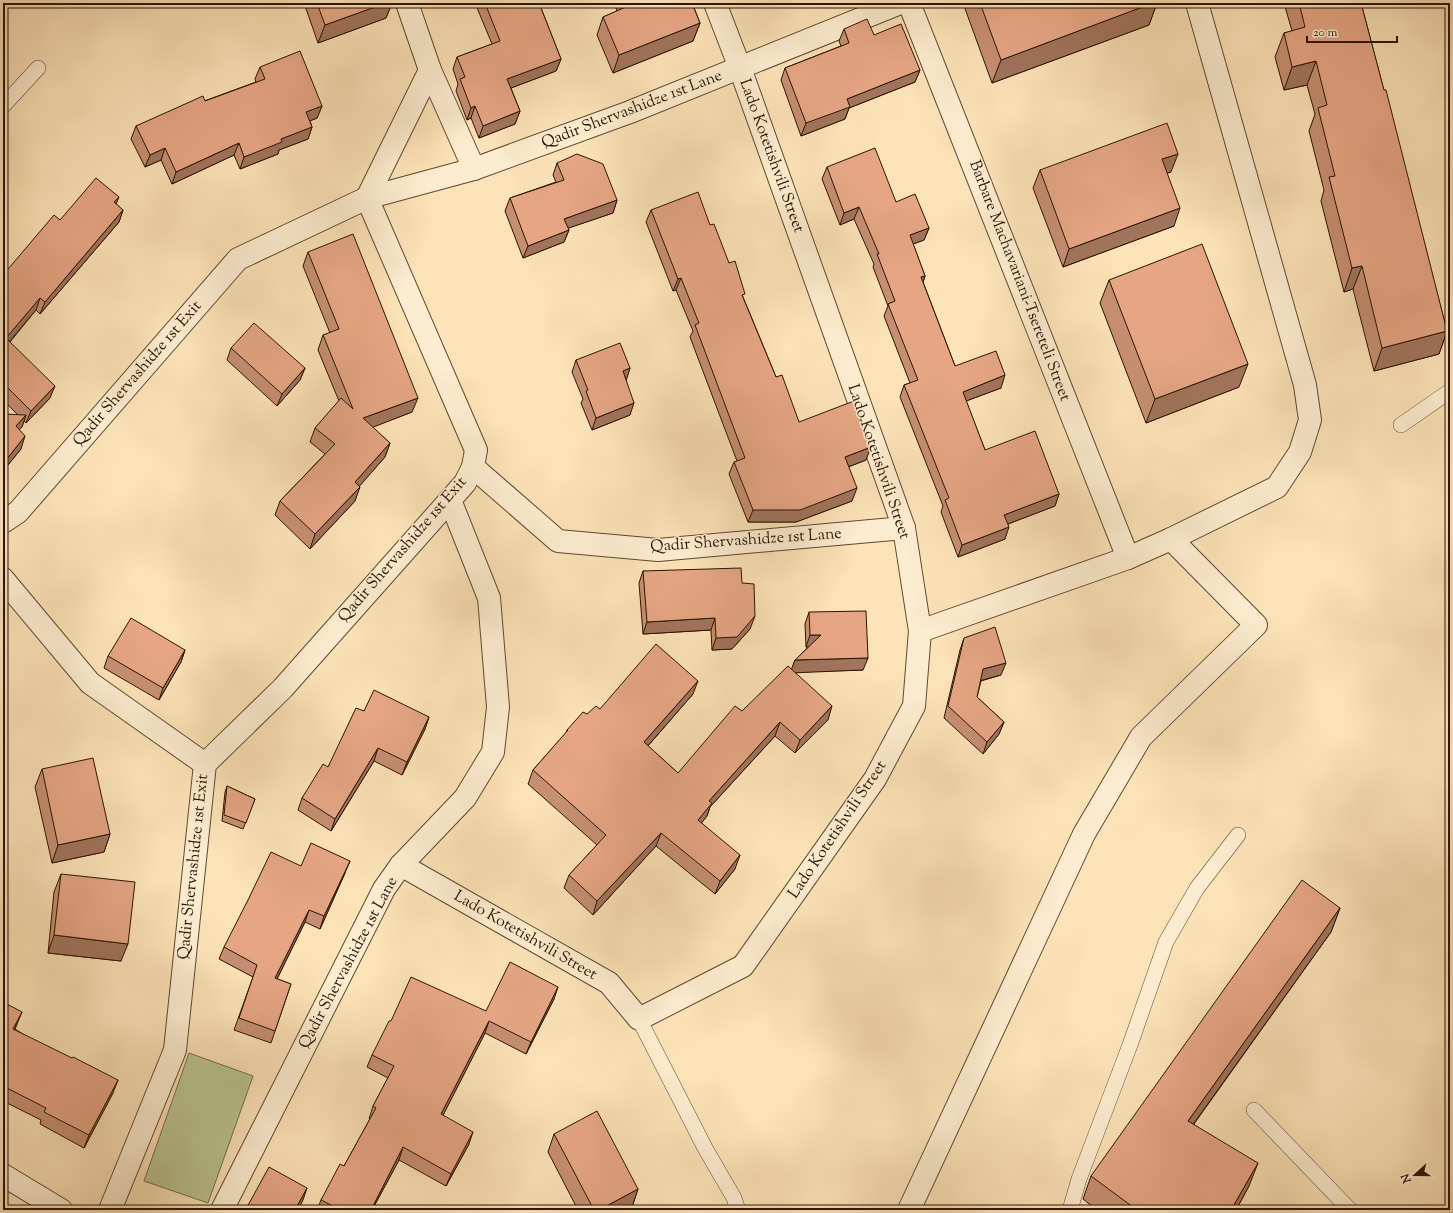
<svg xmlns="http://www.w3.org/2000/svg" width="1453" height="1213" font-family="'Sorts Mill Goudy',serif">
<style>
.green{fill:#bbc592;stroke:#726c4a}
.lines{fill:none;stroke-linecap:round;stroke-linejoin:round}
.lane-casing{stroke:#5e482e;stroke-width:16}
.street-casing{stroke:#5e482e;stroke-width:24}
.lane{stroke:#fdedd0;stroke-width:15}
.street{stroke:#fdedd0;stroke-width:22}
.wall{fill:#c68f72;stroke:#2a1401}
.shaded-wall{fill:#a1745c;stroke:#2a1401}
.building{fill:#e6a684;stroke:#2a1401}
.labels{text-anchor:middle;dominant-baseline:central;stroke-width:3;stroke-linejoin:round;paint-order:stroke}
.street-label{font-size:16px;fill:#2a1401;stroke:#fdedd0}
</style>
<rect width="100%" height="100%" fill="#fce3b7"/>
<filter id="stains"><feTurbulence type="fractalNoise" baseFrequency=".005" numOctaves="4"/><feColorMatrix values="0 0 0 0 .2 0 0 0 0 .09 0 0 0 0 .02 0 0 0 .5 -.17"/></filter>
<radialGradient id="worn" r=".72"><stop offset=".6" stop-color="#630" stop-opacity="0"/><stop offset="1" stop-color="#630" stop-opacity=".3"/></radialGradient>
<path class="green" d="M 189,1053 L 253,1076 L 208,1203 L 144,1181 Z"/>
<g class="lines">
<g class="lane-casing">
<g id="lane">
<path d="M 3,106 L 38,68"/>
<path d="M 1401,425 L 1450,391"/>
<path d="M 639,1019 L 705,1148 L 734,1198 L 738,1210"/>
<path d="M 1254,1110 L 1350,1210"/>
<path d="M 1070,1210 L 1079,1179 L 1130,1045 L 1166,942 L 1197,888 L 1238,835"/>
</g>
</g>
<g class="street-casing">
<g id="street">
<path d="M 407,3 L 430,70 L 474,169"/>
<path d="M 909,3 L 1128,558"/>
<path d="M 367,198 L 430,70"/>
<path d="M 473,467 L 558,541 L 658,550 L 904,528"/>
<path d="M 3,522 L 18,512 L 238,259 L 367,198 L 474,169 L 630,112 L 900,3"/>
<path d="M 3,579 L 90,683 L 205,764"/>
<path d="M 920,631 L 1128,558 L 1171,539"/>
<path d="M 401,865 L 609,983 L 639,1019 L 743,966 L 875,779 L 914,706 L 920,631 L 904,528 L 740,68 L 715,3"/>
<path d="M 3,1175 L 61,1210"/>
<path d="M 110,1210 L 175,1050 L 205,764 L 283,688 L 465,483 L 473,467 L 476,450 L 367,198"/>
<path d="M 222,1210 L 384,889 L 401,865 L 465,798 L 493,752 L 498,707 L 489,598 L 450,500"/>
<path d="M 909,1210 L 1084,834 L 1141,737 L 1256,625 L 1171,539 L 1277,487 L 1300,452 L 1310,420 L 1305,385 L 1197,3"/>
</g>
</g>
<use href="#lane" class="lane"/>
<use href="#street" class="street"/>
</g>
<g class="wall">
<path d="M 304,3 L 392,3 L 386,18 L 318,43 Z"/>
<path d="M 475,3 L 554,3 L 541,8 L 561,59 L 556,71 L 511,88 L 520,111 L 515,124 L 479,138 L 471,118 L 467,120 L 456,91 L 458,84 L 453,69 L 457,57 L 492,44 Z"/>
<path d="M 614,3 L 692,3 L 700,23 L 693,41 L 613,73 L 597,35 L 603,17 L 617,11 Z"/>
<path d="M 963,3 L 1157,3 L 1149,25 L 992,83 Z"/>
<path d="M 1284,3 L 1361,3 L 1447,331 L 1439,354 L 1374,371 L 1353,289 L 1344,292 L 1321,201 L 1324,190 L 1309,131 L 1315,114 L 1307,85 L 1284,90 L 1275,57 L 1284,33 L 1292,31 Z"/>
<path d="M 844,29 L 874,35 L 920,70 L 915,82 L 849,108 L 845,119 L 801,136 L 781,80 L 785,68 L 841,46 L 839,41 Z"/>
<path d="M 260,67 L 322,106 L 317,118 L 310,121 L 312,127 L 308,139 L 279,150 L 278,154 L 240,169 L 234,155 L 172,184 L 161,160 L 145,167 L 131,139 L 136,126 L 256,82 L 255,79 Z"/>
<path d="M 557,163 L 617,200 L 613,213 L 568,228 L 569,230 L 564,242 L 523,258 L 505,211 L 510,198 L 556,182 L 553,175 Z"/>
<path d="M 827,167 L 896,202 L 929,228 L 924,240 L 913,244 L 925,276 L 923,282 L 955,366 L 1001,388 L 966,401 L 985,450 L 1059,494 L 1055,506 L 1008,524 L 1005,539 L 958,557 L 941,512 L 943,506 L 900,397 L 904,385 L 910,383 L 884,316 L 888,306 L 873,267 L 874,264 L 854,219 L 840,225 L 822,179 Z"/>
<path d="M 1040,170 L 1171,172 L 1167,173 L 1174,226 L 1063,267 L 1033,188 Z"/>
<path d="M 116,204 L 123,210 L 119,222 L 40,314 L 36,310 L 10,342 L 50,398 L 26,423 L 24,421 L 22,427 L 19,430 L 21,449 L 3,471 L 3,414 L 18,415 L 3,400 L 3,275 L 60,220 Z"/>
<path d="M 651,210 L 710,225 L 729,263 L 776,377 L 799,422 L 866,460 L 848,467 L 852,501 L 796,522 L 748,522 L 729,474 L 734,462 L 737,461 L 690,337 L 693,331 L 676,290 L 673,291 L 646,222 Z"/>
<path d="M 308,252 L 412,412 L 372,427 L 390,443 L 385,457 L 359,486 L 355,501 L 310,549 L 275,515 L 280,501 L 325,454 L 310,442 L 315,428 L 339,401 L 318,350 L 323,335 L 330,333 L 303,266 Z"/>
<path d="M 1109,280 L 1239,387 L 1146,423 L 1100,303 Z"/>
<path d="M 231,348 L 305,368 L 300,380 L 277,406 L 227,360 Z"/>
<path d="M 576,360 L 630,368 L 626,380 L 630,415 L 592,430 L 581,403 L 583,399 L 572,372 Z"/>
<path d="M 643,571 L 742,583 L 750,629 L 732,649 L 712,650 L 711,630 L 643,634 L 639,583 Z"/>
<path d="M 809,612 L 863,670 L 795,672 L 828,720 L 795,753 L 775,736 L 710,807 L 707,816 L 701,823 L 735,869 L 715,894 L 656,846 L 593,915 L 564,888 L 569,875 L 597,845 L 528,784 L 533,770 L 566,733 L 567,730 L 600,709 L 693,694 L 648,746 L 678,773 L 742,711 L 792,669 L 795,660 L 808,647 L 806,647 L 805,624 Z"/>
<path d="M 964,638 L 1001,675 L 981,681 L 977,697 L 1004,722 L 999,734 L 983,754 L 944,718 L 960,650 Z"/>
<path d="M 185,650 L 181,662 L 159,700 L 104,668 L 108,656 Z"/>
<path d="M 364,711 L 429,717 L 425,729 L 402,775 L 374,761 L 331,831 L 298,810 L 302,798 L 328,767 Z"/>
<path d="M 42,769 L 110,834 L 104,852 L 52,863 L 35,787 Z"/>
<path d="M 227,786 L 255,799 L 243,829 L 222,821 L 225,792 Z"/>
<path d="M 301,866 L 345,873 L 320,929 L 305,922 L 277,979 L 291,984 L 271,1043 L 234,1030 L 253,977 L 219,959 L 224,947 Z"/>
<path d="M 61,874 L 121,961 L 48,953 L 54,892 Z"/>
<path d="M 1340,908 L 1331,932 L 1194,1124 L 1249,1186 L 1236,1210 L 1097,1210 L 1083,1199 L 1091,1176 Z"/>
<path d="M 554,999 L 526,1054 L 485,1033 L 443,1115 L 469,1144 L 446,1186 L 399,1160 L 372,1210 L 317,1210 L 321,1200 L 344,1166 L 370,1119 L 369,1119 L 373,1106 L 388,1078 L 367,1067 L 372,1055 L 486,1011 Z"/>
<path d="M 3,1002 L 17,1024 L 15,1029 L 113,1093 L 84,1148 L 40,1124 L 41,1120 L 3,1101 Z"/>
<path d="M 554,1134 L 638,1189 L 632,1207 L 626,1210 L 578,1210 L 548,1152 Z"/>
</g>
<g class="shaded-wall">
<path d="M 386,3 L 392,3 L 386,18 L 318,43 L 325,25 Z"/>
<path d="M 536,3 L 554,3 L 533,11 Z"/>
<path d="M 1153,3 L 1157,3 L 1149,25 L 992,83 L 1001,60 Z"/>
<path d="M 700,23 L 693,41 L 613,73 L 619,55 Z"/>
<path d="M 561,59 L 556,71 L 503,91 L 507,79 Z"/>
<path d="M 1316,61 L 1307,85 L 1284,90 L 1292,67 Z"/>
<path d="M 920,70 L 915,82 L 849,108 L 845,119 L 801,136 L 806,123 L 847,99 Z"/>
<path d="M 322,106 L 317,118 L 302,124 L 306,112 Z"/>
<path d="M 475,106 L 471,118 L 467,120 L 471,108 Z"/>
<path d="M 520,111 L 515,124 L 479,138 L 483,126 Z"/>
<path d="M 312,127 L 308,139 L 279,150 L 278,154 L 240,169 L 244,157 L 281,139 Z"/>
<path d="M 239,143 L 234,155 L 172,184 L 176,172 Z"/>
<path d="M 165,148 L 161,160 L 145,167 L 150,155 Z"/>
<path d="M 1178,154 L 1171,172 L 1156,177 L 1162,159 Z"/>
<path d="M 119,197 L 114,209 L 114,202 Z"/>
<path d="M 617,200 L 613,213 L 560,231 L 564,219 Z"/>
<path d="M 859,207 L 854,219 L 840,225 L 844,213 Z"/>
<path d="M 1180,208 L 1174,226 L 1063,267 L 1069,249 Z"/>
<path d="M 123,210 L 119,222 L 40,314 L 45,302 Z"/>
<path d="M 929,228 L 924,240 L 905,247 L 910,235 Z"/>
<path d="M 569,230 L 564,242 L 523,258 L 528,246 Z"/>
<path d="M 1362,266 L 1353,289 L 1344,292 L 1352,268 Z"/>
<path d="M 925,276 L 921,288 L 921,277 Z"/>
<path d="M 681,278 L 676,290 L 673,291 L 678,279 Z"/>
<path d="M 40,298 L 36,310 L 3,349 L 6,338 Z"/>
<path d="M 1447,331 L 1439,354 L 1374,371 L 1382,348 Z"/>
<path d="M 1248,364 L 1239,387 L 1146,423 L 1155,399 Z"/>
<path d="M 305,368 L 300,380 L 277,406 L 282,394 Z"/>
<path d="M 630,368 L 626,381 L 623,371 Z"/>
<path d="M 1005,375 L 1001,388 L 958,404 L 963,392 Z"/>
<path d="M 55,386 L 50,398 L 26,423 L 31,411 Z"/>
<path d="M 418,398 L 412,412 L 358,433 L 363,418 Z"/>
<path d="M 634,403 L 630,415 L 592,430 L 596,418 Z"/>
<path d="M 26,415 L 22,427 L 11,438 L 16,426 Z"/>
<path d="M 25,436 L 21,449 L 3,471 L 3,464 Z"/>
<path d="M 390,443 L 385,457 L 350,497 L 355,482 Z"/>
<path d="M 871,447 L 866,460 L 840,470 L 845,457 Z"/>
<path d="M 360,487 L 355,501 L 310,549 L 315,534 Z"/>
<path d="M 857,488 L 852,501 L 796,522 L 748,522 L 753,510 Z"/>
<path d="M 1059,494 L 1055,506 L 1000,527 L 1004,515 Z"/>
<path d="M 1009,527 L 1005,539 L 958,557 L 962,545 Z"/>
<path d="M 755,616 L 750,629 L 732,649 L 712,650 L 716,638 Z"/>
<path d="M 715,618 L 711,630 L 643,634 L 647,622 Z"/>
<path d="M 810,635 L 821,635 L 817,647 L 806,647 Z"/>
<path d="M 185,650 L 181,662 L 159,700 L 163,688 Z"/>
<path d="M 868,658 L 863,670 L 790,673 L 795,660 Z"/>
<path d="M 1006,663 L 1001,675 L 979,681 L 983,669 Z"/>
<path d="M 698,681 L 693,694 L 639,756 L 644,742 Z"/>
<path d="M 832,706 L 828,720 L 795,753 L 800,740 Z"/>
<path d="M 429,717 L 425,729 L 402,775 L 407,762 Z"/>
<path d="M 780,722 L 775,736 L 710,807 L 707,816 L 693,834 L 698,820 L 709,801 Z"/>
<path d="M 1004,722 L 999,734 L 983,754 L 987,742 Z"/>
<path d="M 378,748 L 374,761 L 331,831 L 335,819 Z"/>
<path d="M 661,833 L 656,846 L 593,915 L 597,901 Z"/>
<path d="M 110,834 L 104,852 L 52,863 L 58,845 Z"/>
<path d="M 740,855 L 735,869 L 715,894 L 720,881 Z"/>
<path d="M 350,861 L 345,873 L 320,929 L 324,916 Z"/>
<path d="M 1340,908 L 1331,932 L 1179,1144 L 1188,1121 Z"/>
<path d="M 309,910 L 305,922 L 271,991 L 275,978 Z"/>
<path d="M 54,935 L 128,944 L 121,961 L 48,953 Z"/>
<path d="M 558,987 L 554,999 L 526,1054 L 531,1042 Z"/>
<path d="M 22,1012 L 17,1024 L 9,1041 L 13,1029 Z"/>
<path d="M 489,1021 L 485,1033 L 437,1127 L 441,1114 Z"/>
<path d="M 118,1080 L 113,1093 L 84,1148 L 89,1135 Z"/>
<path d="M 473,1132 L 469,1144 L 446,1186 L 451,1174 Z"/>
<path d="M 403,1147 L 399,1160 L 372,1210 L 371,1210 Z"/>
<path d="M 1258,1163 L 1249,1186 L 1236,1210 L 1231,1210 Z"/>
<path d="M 307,1188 L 303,1200 L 298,1210 L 295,1210 Z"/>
<path d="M 638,1189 L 632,1207 L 626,1210 L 599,1210 Z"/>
</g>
<g class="building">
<path d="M 317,3 L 386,3 L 325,25 Z"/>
<path d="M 485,3 L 539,3 L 561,59 L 507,79 L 520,111 L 483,126 L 475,106 L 471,108 L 460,79 L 465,77 L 457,57 L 500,41 Z"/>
<path d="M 627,3 L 692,3 L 700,23 L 619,55 L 603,17 L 628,6 Z"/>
<path d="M 980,3 L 1153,3 L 1001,60 Z"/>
<path d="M 1299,3 L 1361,3 L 1384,90 L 1386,90 L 1447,331 L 1382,348 L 1362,266 L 1352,268 L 1329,177 L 1335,176 L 1318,108 L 1327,105 L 1316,61 L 1292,67 L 1284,33 L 1305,27 Z"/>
<path d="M 867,19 L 874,35 L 901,24 L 920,70 L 847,99 L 850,107 L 806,123 L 785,68 L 849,43 L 844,29 Z"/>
<path d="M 300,51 L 322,106 L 306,112 L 312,127 L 281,139 L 282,142 L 244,157 L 239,143 L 176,172 L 165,148 L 150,155 L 136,126 L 203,96 L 205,101 L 265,79 L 260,67 Z"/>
<path d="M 1167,123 L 1178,154 L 1162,159 L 1180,208 L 1069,249 L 1040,170 Z"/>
<path d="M 875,148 L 896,202 L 915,194 L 929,228 L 910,235 L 925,276 L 921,277 L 955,366 L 996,351 L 1005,375 L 963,392 L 985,450 L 1035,431 L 1059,494 L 1004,515 L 1009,527 L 962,545 L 945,500 L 949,498 L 904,385 L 918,380 L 888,304 L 895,301 L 877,254 L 879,254 L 859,207 L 844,213 L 827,167 Z"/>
<path d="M 577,154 L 603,164 L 617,200 L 564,219 L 569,230 L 528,246 L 510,198 L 564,180 L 557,163 Z"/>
<path d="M 96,178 L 119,197 L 114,202 L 123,210 L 45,302 L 40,298 L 6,338 L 55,386 L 31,411 L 3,383 L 3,380 L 8,375 L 3,371 L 3,275 L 54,215 L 60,220 Z"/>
<path d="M 698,192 L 710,225 L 714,224 L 729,263 L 735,261 L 745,294 L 742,295 L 776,377 L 782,375 L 799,422 L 854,401 L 871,447 L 845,457 L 857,488 L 800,510 L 753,510 L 734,462 L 745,458 L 695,325 L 699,323 L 681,278 L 678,279 L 651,210 Z"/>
<path d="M 353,234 L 418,398 L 363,418 L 390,443 L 355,482 L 360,487 L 315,534 L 280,501 L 335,444 L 315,428 L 341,398 L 353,409 L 323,335 L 339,329 L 308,252 Z"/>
<path d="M 1202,244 L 1248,364 L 1155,399 L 1109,280 Z"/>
<path d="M 254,323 L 305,368 L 282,394 L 231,348 Z"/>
<path d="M 620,343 L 630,368 L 623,371 L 634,403 L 596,418 L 586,391 L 588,390 L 576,360 Z"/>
<path d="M 3,414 L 26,415 L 16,426 L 25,436 L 3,464 Z"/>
<path d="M 741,568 L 742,583 L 754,584 L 755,616 L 737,637 L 716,638 L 715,618 L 647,622 L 643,571 Z"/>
<path d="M 866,611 L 868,658 L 795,660 L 821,635 L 810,635 L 809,612 Z"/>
<path d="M 131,618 L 185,650 L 163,688 L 108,656 Z"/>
<path d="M 995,627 L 1006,663 L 983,669 L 977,697 L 1004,722 L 987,742 L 948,706 L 964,638 Z"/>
<path d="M 656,644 L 698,681 L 644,742 L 678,773 L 735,706 L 742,711 L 788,666 L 832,706 L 800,740 L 780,722 L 709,801 L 712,803 L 698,820 L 740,855 L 720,881 L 661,833 L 597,901 L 569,875 L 606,835 L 533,770 L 568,730 L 567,730 L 583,712 L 587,714 L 596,706 L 600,709 Z"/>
<path d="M 374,690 L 429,717 L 407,762 L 378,748 L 335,819 L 302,798 L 323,764 L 328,767 L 356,708 L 364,711 Z"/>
<path d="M 93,758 L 110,834 L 58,845 L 42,769 Z"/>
<path d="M 227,786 L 255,799 L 246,823 L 224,815 Z"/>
<path d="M 311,843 L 350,861 L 324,916 L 309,910 L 275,978 L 291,984 L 275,1031 L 239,1018 L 257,965 L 224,947 L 248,900 L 271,852 L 301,866 Z"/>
<path d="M 61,874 L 135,882 L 128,944 L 54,935 Z"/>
<path d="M 1302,880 L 1340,908 L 1188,1121 L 1258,1163 L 1231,1210 L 1137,1210 L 1091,1176 Z"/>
<path d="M 510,962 L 558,987 L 531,1042 L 489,1021 L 441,1114 L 473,1132 L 451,1174 L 403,1147 L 371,1210 L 341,1210 L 321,1200 L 340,1164 L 344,1166 L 376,1108 L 373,1106 L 394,1066 L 372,1055 L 389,1021 L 391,1021 L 411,977 L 486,1011 Z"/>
<path d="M 3,1002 L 22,1012 L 13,1029 L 72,1058 L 73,1057 L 118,1080 L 89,1135 L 44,1112 L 46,1108 L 3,1086 Z"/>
<path d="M 597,1111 L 638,1189 L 599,1210 L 594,1210 L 554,1134 Z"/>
<path d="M 269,1167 L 307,1188 L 295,1210 L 249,1210 L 246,1209 Z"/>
</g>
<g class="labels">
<g class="street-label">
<text transform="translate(632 110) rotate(-21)">Qadir Shervashidze 1st Lane</text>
<text transform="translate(771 156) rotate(70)">Lado Kotetishvili Street</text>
<text transform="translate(1019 281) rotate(69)">Barbare Machavariani-Tsereteli Street</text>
<text transform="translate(138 374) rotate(-49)">Qadir Shervashidze 1st Exit</text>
<text transform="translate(878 462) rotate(71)">Lado Kotetishvili Street</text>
<text transform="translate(746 541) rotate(-4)">Qadir Shervashidze 1st Lane</text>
<text transform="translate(403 550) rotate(-49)">Qadir Shervashidze 1st Exit</text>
<text transform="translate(838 830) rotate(-56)">Lado Kotetishvili Street</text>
<text transform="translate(194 867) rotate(-84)">Qadir Shervashidze 1st Exit</text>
<text transform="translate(525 936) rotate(30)">Lado Kotetishvili Street</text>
<text transform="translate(349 963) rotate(-62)">Qadir Shervashidze 1st Lane</text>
</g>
</g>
<rect width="1453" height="1213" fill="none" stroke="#fce3b7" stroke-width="16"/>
<rect x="4" y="4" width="1445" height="1205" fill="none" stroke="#2a1401" stroke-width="2"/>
<rect x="8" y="8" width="1437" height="1197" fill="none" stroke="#2a1401"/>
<g transform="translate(1415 1175) rotate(249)" stroke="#fdedd0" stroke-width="3" paint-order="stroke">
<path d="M0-3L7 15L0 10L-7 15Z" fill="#2a1401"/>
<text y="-6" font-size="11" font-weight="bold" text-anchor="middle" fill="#2a1401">N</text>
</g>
<path d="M1307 36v6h90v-6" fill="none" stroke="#2a1401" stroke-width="2"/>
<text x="1313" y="36" font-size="12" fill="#2a1401" stroke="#fdedd0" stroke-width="3" paint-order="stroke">20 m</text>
<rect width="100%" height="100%" filter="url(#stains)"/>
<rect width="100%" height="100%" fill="url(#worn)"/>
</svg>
